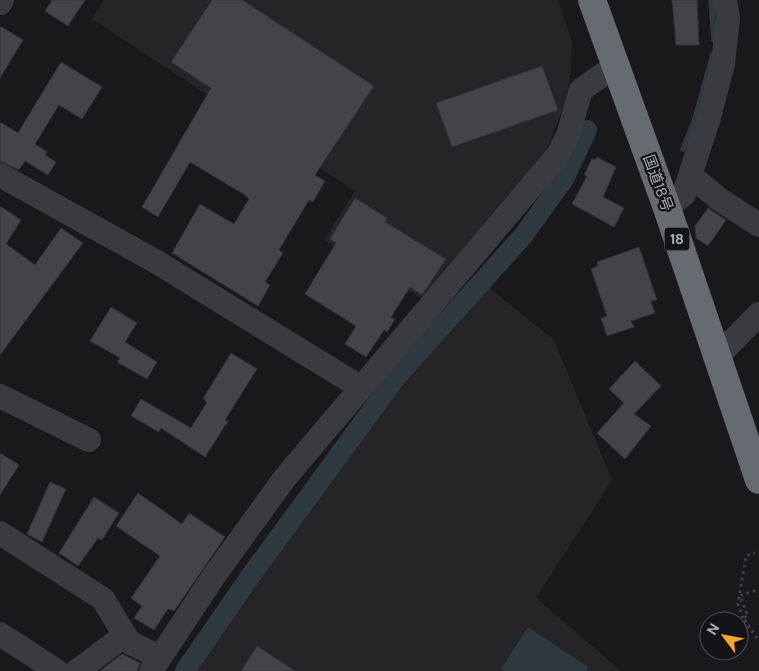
<svg xmlns="http://www.w3.org/2000/svg" width="759" height="671" font-family="'DM Sans','Noto Sans JP',sans-serif">
<style>
.built{fill:#252528}
.water{fill:#2e3a40}
.lines{fill:none;stroke-linecap:round;stroke-linejoin:round}
.stream{stroke:#2e3a40;stroke-width:5.5}
.canal{stroke:#2e3a40;stroke-width:20}
.building{fill:#434448;stroke:#333337}
.path{stroke:#404247;stroke-width:3;stroke-dasharray:2.5 4;stroke-linecap:butt}
.minor{stroke:#3a3b40;stroke-width:24}
.highway{stroke:#666a71;stroke-width:28}
.labels{text-anchor:middle;dominant-baseline:central;stroke-width:4.5;stroke-linejoin:round;paint-order:stroke}
.shield{fill:#141416;stroke:#7e828a;stroke-width:1}
.shield-label{font-size:14px;font-weight:bold;fill:#abb1bb}
.street-label{font-size:15px;fill:#abb1bb;stroke:#141416}
</style>
<rect width="100%" height="100%" fill="#19191b"/>
<g class="built">
<path d="M 104,0 L 558,0 L 572,43 L 569,94 L 546,151 L 426,301 L 324,240 L 355,191 L 92,19 Z"/>
<path d="M 487,286 L 554,340 L 612,480 L 536,598 L 621,671 L 190,671 L 287,535 L 406,375 Z"/>
</g>
<path class="water" d="M 528,627 L 588,667 L 586,671 L 505,671 L 501,669 Z"/>
<g class="lines">
<g class="stream">
<path d="M 711,0 L 714,40"/>
<path d="M 683,149 L 695,119 L 713,54"/>
</g>
<path class="canal" d="M 185,671 L 249,578 L 397,376 L 523,236 L 564,179 L 587,130"/>
</g>
<g class="building">
<path d="M 52,0 L 85,0 L 68,26 L 45,11 Z"/>
<path d="M 212,0 L 242,0 L 374,86 L 315,175 L 325,181 L 313,202 L 309,200 L 279,250 L 283,253 L 265,282 L 270,285 L 258,306 L 172,253 L 200,204 L 234,224 L 249,199 L 245,195 L 190,162 L 158,217 L 142,207 L 211,88 L 171,62 Z"/>
<path d="M 672,0 L 697,0 L 699,45 L 676,45 Z"/>
<path d="M 0,26 L 23,40 L 0,78 Z"/>
<path d="M 61,62 L 102,87 L 82,119 L 59,105 L 35,144 L 47,152 L 45,155 L 56,162 L 48,175 L 25,161 L 19,170 L 0,161 L 0,122 L 18,133 Z"/>
<path d="M 542,66 L 558,110 L 452,147 L 436,103 Z"/>
<path d="M 597,157 L 616,167 L 603,197 L 624,208 L 614,227 L 572,204 L 587,176 L 584,175 L 592,159 L 595,160 Z"/>
<path d="M 355,198 L 387,218 L 385,222 L 446,259 L 422,295 L 410,287 L 391,317 L 395,319 L 387,332 L 384,330 L 366,357 L 345,344 L 356,326 L 305,294 L 336,243 L 330,239 Z"/>
<path d="M 0,206 L 21,220 L 6,244 L 35,265 L 61,228 L 83,243 L 0,355 Z"/>
<path d="M 708,208 L 726,220 L 708,246 L 696,238 L 695,226 Z"/>
<path d="M 639,247 L 657,300 L 651,301 L 655,313 L 631,321 L 634,327 L 607,336 L 601,318 L 607,316 L 591,269 L 598,266 L 597,262 Z"/>
<path d="M 111,307 L 137,323 L 125,342 L 157,362 L 147,379 L 117,362 L 120,358 L 90,341 Z"/>
<path d="M 231,353 L 257,369 L 225,420 L 228,421 L 205,457 L 161,428 L 159,432 L 131,416 L 141,399 L 191,428 L 207,402 L 203,399 Z"/>
<path d="M 635,361 L 661,386 L 634,414 L 651,426 L 625,459 L 597,433 L 624,403 L 609,389 Z"/>
<path d="M 0,453 L 19,465 L 0,495 Z"/>
<path d="M 50,482 L 66,489 L 42,542 L 27,534 Z"/>
<path d="M 138,493 L 182,524 L 189,513 L 225,537 L 174,611 L 168,609 L 154,630 L 134,618 L 142,606 L 131,598 L 160,556 L 116,526 Z"/>
<path d="M 94,497 L 119,513 L 102,540 L 98,538 L 78,566 L 59,553 Z"/>
<path d="M 257,646 L 295,671 L 241,671 Z"/>
<path d="M 122,654 L 140,663 L 137,671 L 100,671 Z"/>
</g>
<g class="lines">
<g class="path">
<path d="M 743,618 L 738,604 L 746,556 L 755,553"/>
<path d="M 757,638 L 743,618 L 748,616 L 740,596 L 759,589"/>
</g>
<g class="minor">
<path d="M 0,3 L 2,0"/>
<path d="M 0,175 L 155,261 L 360,387"/>
<path d="M 691,176 L 719,199 L 759,225"/>
<path d="M 667,208 L 684,194 L 709,117 L 723,64 L 728,18 L 725,0"/>
<path d="M 717,357 L 759,314"/>
<path d="M 0,396 L 89,440"/>
<path d="M 0,533 L 103,599 L 129,642 L 159,657"/>
<path d="M 0,634 L 57,671"/>
<path d="M 77,671 L 125,635"/>
<path d="M 151,671 L 216,573 L 284,479 L 558,155 L 568,135 L 581,90 L 615,66"/>
</g>
<path class="highway" d="M 592,0 L 667,208 L 759,480"/>
</g>
<g class="labels">
<rect class="shield" x="664.5" y="227.5" width="25" height="23" rx="4"/>
<g class="shield-label">
<text x="677" y="239">18</text>
</g>
<g class="street-label">
<text transform="translate(658 183) rotate(70)">国道18号</text>
</g>
</g>
<g transform="translate(724 636) rotate(302)"><circle r="24" fill="#141416" stroke="#505358"/>
<path d="M0-4L9 19L0 12L-9 19Z" fill="#f7a535"/>
<text y="-8" font-size="14" font-weight="bold" text-anchor="middle" fill="#abb1bb">N</text>
</g>
</svg>
